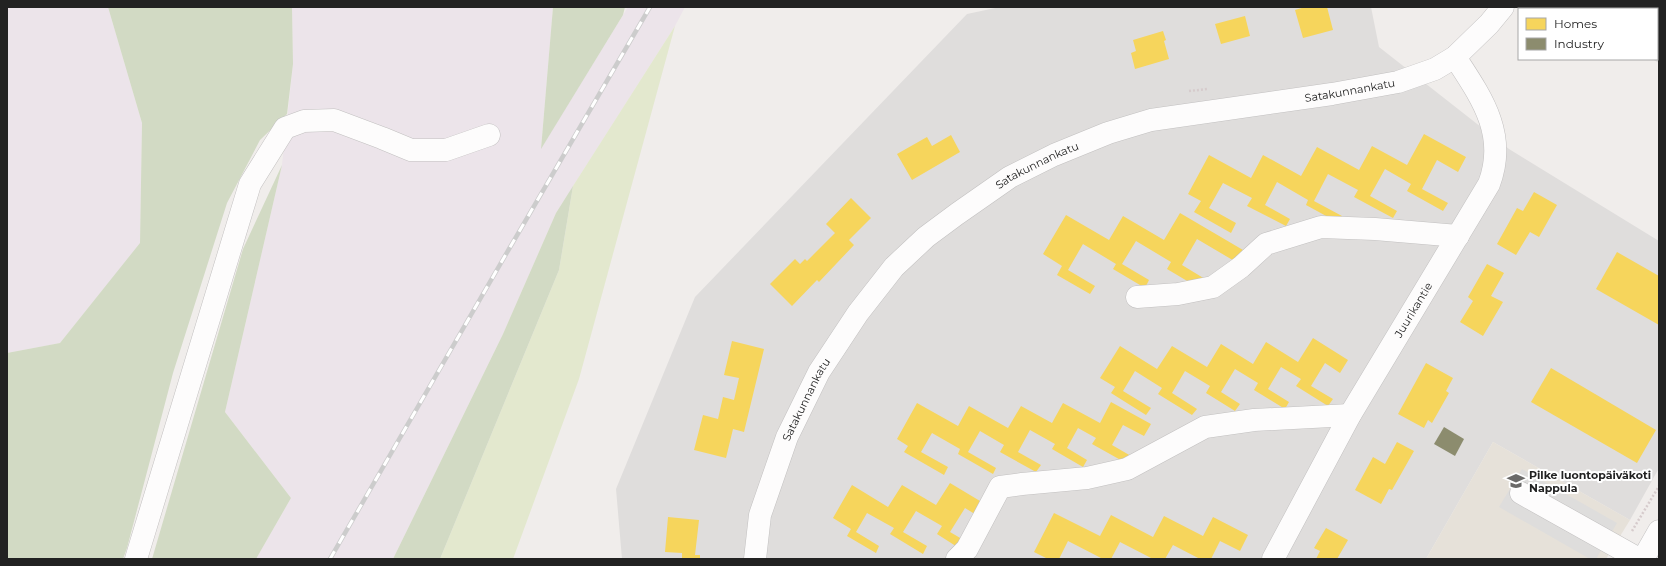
<svg xmlns="http://www.w3.org/2000/svg" width="1666" height="566" font-family="Montserrat,sans-serif">
<style>
.residential{fill:#dfdddc}
.industrial{fill:#ece4ea}
.education{fill:#e6e1d9}
.religious{fill:#dedddc}
.grass{fill:#e3e8ce}
.forest{fill:#d2dac4}
.homes{fill:#f6d55c}
.industry{fill:#8c8c6e}
.lines{fill:none;stroke-linecap:round;stroke-linejoin:round}
.minor-casing{stroke:#c2c0c0;stroke-width:23}
.path{stroke:#d6cbcc;stroke-width:2.5;stroke-dasharray:2 2;stroke-linecap:butt}
.minor{stroke:#fdfcfc;stroke-width:22}
.rail-casing{stroke:#ccc;stroke-width:4.5}
.rail{stroke:#fff;stroke-width:3;stroke-dasharray:9;stroke-linecap:butt}
.labels{text-anchor:middle;dominant-baseline:central;stroke-width:4;stroke-linejoin:round;paint-order:stroke}
.street-label{font-size:11px;fill:#222;stroke:#fff}
.poi-label{font-size:11px;font-weight:bold;fill:#222;stroke:#fff;text-anchor:start}
</style>
<rect width="100%" height="100%" fill="#f0edeb"/>
<g class="residential">
<path d="M 1000,7 L 1371,7 L 1379,47 L 1509,149 L 1659,241 L 1659,468 L 1630,520 L 1493,442 L 1426,559 L 622,559 L 616,489 L 695,297 L 967,14 Z"/>
<path d="M 1566,7 L 1659,7 L 1659,63 L 1652,59 L 1657,59 L 1657,9 L 1569,9 Z"/>
</g>
<g class="industrial">
<path d="M 7,7 L 108,7 L 142,123 L 140,244 L 60,343 L 7,353 Z"/>
<path d="M 292,7 L 553,7 L 541,148 L 628,7 L 685,7 L 675,26 L 556,213 L 503,334 L 393,559 L 256,559 L 291,498 L 225,412 L 282,165 L 293,64 Z"/>
</g>
<path class="education" d="M 1493,442 L 1630,520 L 1606,559 L 1426,559 Z"/>
<path class="religious" d="M 1522,469 L 1617,523 L 1596,559 L 1590,559 L 1499,507 Z"/>
<path class="grass" d="M 675,26 L 579,379 L 513,559 L 440,559 L 559,270 L 573,186 Z"/>
<g class="forest">
<path d="M 108,7 L 292,7 L 293,64 L 287,114 L 260,140 L 227,203 L 173,373 L 127,548 L 123,559 L 7,559 L 7,353 L 60,343 L 140,243 L 142,123 Z"/>
<path d="M 553,7 L 625,7 L 623,15 L 541,149 Z"/>
<path d="M 282,165 L 225,412 L 291,498 L 256,559 L 152,559 L 243,249 Z"/>
<path d="M 573,186 L 559,270 L 440,559 L 393,559 L 503,334 L 556,213 Z"/>
</g>
<g class="homes">
<path d="M 1305,7 L 1327,7 L 1333,30 L 1303,38 L 1295,10 Z"/>
<path d="M 1245,16 L 1250,36 L 1221,44 L 1215,24 Z"/>
<path d="M 1163,31 L 1166,40 L 1164,41 L 1169,59 L 1135,69 L 1131,53 L 1136,51 L 1133,40 Z"/>
<path d="M 1424,134 L 1466,157 L 1458,172 L 1437,160 L 1422,189 L 1448,203 L 1443,211 L 1407,191 L 1411,184 L 1385,169 L 1370,196 L 1397,211 L 1393,218 L 1354,197 L 1358,190 L 1328,174 L 1314,201 L 1342,216 L 1339,223 L 1306,205 L 1308,200 L 1277,182 L 1265,205 L 1290,219 L 1286,226 L 1247,206 L 1252,198 L 1223,183 L 1209,208 L 1236,223 L 1231,233 L 1194,212 L 1201,201 L 1188,194 L 1209,155 L 1251,178 L 1263,155 L 1301,176 L 1317,147 L 1359,170 L 1372,146 L 1407,165 Z"/>
<path d="M 951,135 L 960,152 L 912,180 L 897,154 L 927,137 L 932,146 Z"/>
<path d="M 1534,192 L 1557,205 L 1539,237 L 1530,232 L 1516,255 L 1497,244 L 1517,208 L 1523,211 Z"/>
<path d="M 851,198 L 871,218 L 849,240 L 854,245 L 819,282 L 817,280 L 792,306 L 770,284 L 795,259 L 800,264 L 805,259 L 807,261 L 835,233 L 826,224 Z"/>
<path d="M 1180,213 L 1243,250 L 1236,262 L 1197,239 L 1182,265 L 1205,279 L 1199,288 L 1167,269 L 1171,262 L 1136,241 L 1122,264 L 1149,280 L 1145,288 L 1113,269 L 1116,264 L 1083,244 L 1068,270 L 1095,286 L 1090,294 L 1057,275 L 1062,266 L 1043,254 L 1066,215 L 1109,240 L 1123,216 L 1164,240 Z"/>
<path d="M 1617,252 L 1659,276 L 1659,325 L 1596,289 Z"/>
<path d="M 1487,264 L 1504,273 L 1491,296 L 1503,302 L 1483,336 L 1460,322 L 1473,301 L 1468,297 Z"/>
<path d="M 1313,338 L 1348,360 L 1340,373 L 1325,363 L 1311,386 L 1333,399 L 1328,406 L 1296,386 L 1301,379 L 1281,367 L 1268,389 L 1289,402 L 1285,409 L 1254,390 L 1258,383 L 1235,369 L 1221,392 L 1240,404 L 1235,411 L 1206,393 L 1210,386 L 1185,371 L 1172,393 L 1197,409 L 1192,415 L 1158,394 L 1162,388 L 1135,371 L 1123,391 L 1151,408 L 1146,415 L 1111,393 L 1115,387 L 1100,378 L 1120,346 L 1157,369 L 1172,346 L 1207,367 L 1221,344 L 1253,364 L 1266,342 L 1298,362 Z"/>
<path d="M 732,341 L 764,349 L 744,432 L 733,429 L 726,458 L 694,450 L 703,415 L 718,419 L 723,397 L 734,400 L 739,378 L 724,375 Z"/>
<path d="M 1426,363 L 1453,378 L 1446,391 L 1449,393 L 1432,423 L 1428,420 L 1424,428 L 1398,414 Z"/>
<path d="M 1551,368 L 1656,430 L 1637,463 L 1531,402 Z"/>
<path d="M 1111,402 L 1151,424 L 1144,436 L 1123,425 L 1112,445 L 1131,456 L 1126,463 L 1092,444 L 1096,438 L 1078,428 L 1067,448 L 1087,460 L 1083,467 L 1052,449 L 1055,444 L 1030,430 L 1018,452 L 1041,465 L 1036,472 L 1000,452 L 1004,445 L 980,431 L 968,452 L 996,468 L 993,474 L 958,454 L 960,449 L 932,433 L 921,452 L 948,467 L 944,475 L 904,452 L 908,446 L 897,439 L 917,403 L 958,426 L 969,406 L 1008,428 L 1021,406 L 1052,423 L 1063,403 L 1100,423 Z"/>
<path d="M 1397,442 L 1414,451 L 1392,490 L 1389,489 L 1381,504 L 1355,490 L 1373,457 L 1385,464 Z"/>
<path d="M 950,483 L 985,504 L 978,516 L 965,508 L 950,532 L 967,542 L 962,550 L 937,534 L 942,526 L 916,511 L 903,532 L 927,546 L 923,554 L 890,534 L 894,528 L 867,513 L 856,532 L 879,546 L 876,553 L 847,536 L 851,529 L 833,518 L 852,485 L 888,507 L 902,485 L 936,505 Z"/>
<path d="M 1054,513 L 1100,536 L 1111,515 L 1153,537 L 1164,516 L 1203,536 L 1213,517 L 1248,535 L 1240,551 L 1220,541 L 1211,559 L 1200,559 L 1173,545 L 1165,559 L 1153,559 L 1120,542 L 1111,559 L 1100,559 L 1101,558 L 1068,541 L 1059,559 L 1048,559 L 1034,552 Z"/>
<path d="M 668,517 L 699,520 L 695,555 L 700,555 L 700,559 L 682,559 L 682,553 L 665,552 Z"/>
<path d="M 1326,528 L 1348,540 L 1337,559 L 1316,559 L 1320,551 L 1314,548 Z"/>
</g>
<path class="industry" d="M 1444,427 L 1464,439 L 1455,456 L 1434,444 Z"/>
<g class="lines">
<g class="minor-casing">
<g id="minor">
<path d="M 1137,297 L 1178,294 L 1213,287 L 1241,267 L 1266,244 L 1321,227 L 1375,229 L 1458,236"/>
<path d="M 1521,493 L 1639,559"/>
<path d="M 136,559 L 250,184 L 285,128 L 304,121 L 334,120 L 382,138 L 411,150 L 446,150 L 489,135"/>
<path id="s1" d="M 755,559 L 760,515 L 787,437 L 819,372 L 858,313 L 894,267 L 926,237 L 957,214 L 1010,177 L 1054,155 L 1108,133 L 1151,120 L 1332,94 L 1398,82 L 1435,69 L 1455,57 L 1489,24 L 1503,7"/>
<path d="M 957,559 L 967,549 L 1000,487 L 1022,484 L 1087,478 L 1127,469 L 1205,427 L 1254,420 L 1350,415"/>
<path id="s2" d="M 1273,559 L 1350,415 L 1489,184 C 1508,134 1481,97 1455,57"/>
<path d="M 1643,559 L 1659,531"/>
</g>
</g>
<g class="path">
<path d="M 1189,91 L 1208,89"/>
<path d="M 1632,531 L 1659,486"/>
</g>
<use href="#minor" class="minor"/>
<g class="rail-casing">
<path id="rail" d="M 330,559 L 509,249 L 650,7"/>
</g>
<use href="#rail" class="rail"/>
</g>
<defs>
<g id="school-bare" transform="scale(1.38)"><path d="M0-5L7-2L0 1L-7-2ZM-4 1L0 2.5L4 1V4Q0 6-4 4Z" fill="#6a6968" stroke="#fff" stroke-width="2.5" paint-order="stroke"/></g>
</defs>
<g fill-rule="evenodd">
<use href="#school-bare" x="1516" y="481"/>
</g>
<g class="labels">
<g class="street-label">
<text stroke="none"><textPath href="#s1" startOffset="829">Satakunnankatu</textPath></text>
<text stroke="none"><textPath href="#s1" startOffset="505">Satakunnankatu</textPath></text>
<text stroke="none"><textPath href="#s2" startOffset="286">Juurikantie</textPath></text>
<text stroke="none"><textPath href="#s1" startOffset="169">Satakunnankatu</textPath></text>
</g>
<g class="poi-label">
<text x="1529" y="475">Pilke luontopäiväkoti<tspan x="1529" dy="13">Nappula</tspan></text>
</g>
</g>
<rect width="1666" height="566" fill="none" stroke="#222222" stroke-width="16"/>
<rect x="1518" y="8" width="140" height="52" fill="#ffffff" stroke="#a7a7a7"/>
<rect x="1526" y="18" width="20" height="12" fill="#f6d55c" stroke="#a7a7a7"/>
<text x="1554" y="28" font-size="12" fill="#222222">Homes</text>
<rect x="1526" y="38" width="20" height="12" fill="#8c8c6e" stroke="#a7a7a7"/>
<text x="1554" y="48" font-size="12" fill="#222222">Industry</text>
</svg>
